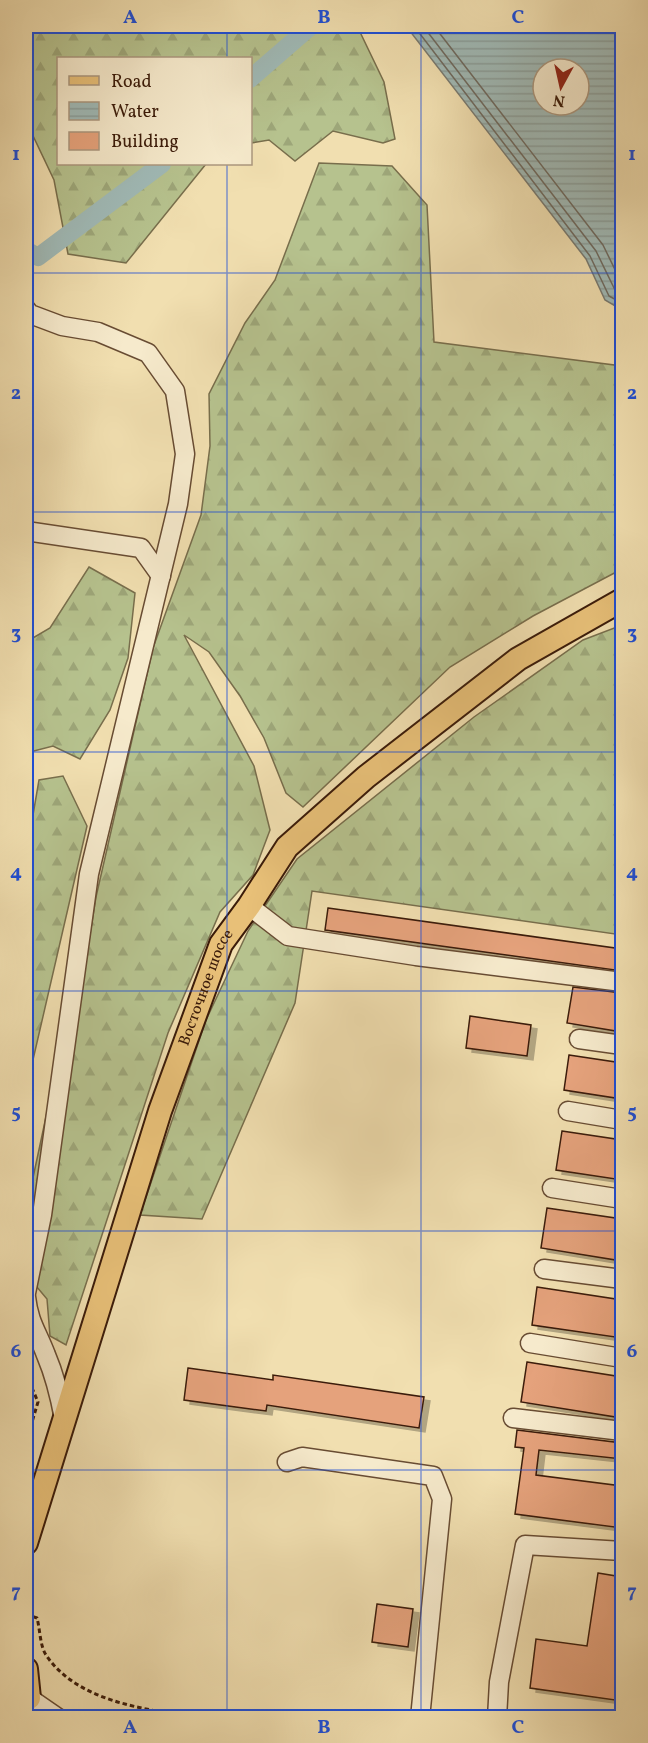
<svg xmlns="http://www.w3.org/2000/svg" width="648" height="1743" font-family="Vollkorn,serif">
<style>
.forest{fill:url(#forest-firs);stroke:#786e4c;stroke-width:1.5}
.water{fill:url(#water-rules);stroke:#787a71;stroke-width:1.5;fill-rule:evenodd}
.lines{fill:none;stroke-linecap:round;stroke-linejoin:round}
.shore{stroke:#6e6a60;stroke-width:1.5}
.canal{stroke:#a0bab7;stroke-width:18}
.building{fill:#e5a27b;stroke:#3b1b09;stroke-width:1.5;filter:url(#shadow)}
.minor-casing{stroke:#684c33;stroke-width:21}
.major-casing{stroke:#3b1b09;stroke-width:26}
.path{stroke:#3b1b09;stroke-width:3;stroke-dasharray:4.5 3;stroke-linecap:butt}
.minor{stroke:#f6eacc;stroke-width:18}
.major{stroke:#e8c078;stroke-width:22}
.grid{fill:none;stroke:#1d4ed8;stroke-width:1.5;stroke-opacity:0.55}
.labels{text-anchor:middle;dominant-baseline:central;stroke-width:5;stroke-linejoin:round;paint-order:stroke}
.street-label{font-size:16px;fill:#3b1b09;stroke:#f6eacc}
.neatline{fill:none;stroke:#1d4ed8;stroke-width:2}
.grid-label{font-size:20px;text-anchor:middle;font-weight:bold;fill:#1d4ed8}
</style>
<defs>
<pattern id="forest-firs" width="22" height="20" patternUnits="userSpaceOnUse" patternTransform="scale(1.5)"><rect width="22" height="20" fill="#b6c28e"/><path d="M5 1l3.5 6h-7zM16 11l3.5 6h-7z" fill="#9da679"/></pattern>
<pattern id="water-rules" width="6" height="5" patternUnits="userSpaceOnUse" patternTransform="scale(1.5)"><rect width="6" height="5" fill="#a0bab7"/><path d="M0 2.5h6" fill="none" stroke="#8b9f9c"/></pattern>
<filter id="shadow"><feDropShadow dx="6" dy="4" stdDeviation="0" flood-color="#0004"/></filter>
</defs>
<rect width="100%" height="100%" fill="#f1dfb0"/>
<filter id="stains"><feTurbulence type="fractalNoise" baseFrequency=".00333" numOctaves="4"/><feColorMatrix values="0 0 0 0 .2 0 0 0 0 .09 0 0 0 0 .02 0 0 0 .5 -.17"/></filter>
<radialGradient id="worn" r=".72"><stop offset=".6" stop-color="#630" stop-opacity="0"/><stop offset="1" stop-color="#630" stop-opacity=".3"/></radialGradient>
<g class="forest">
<path d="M 26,26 L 353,26 L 359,30 L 384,82 L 395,139 L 383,143 L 333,131 L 295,161 L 269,140 L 251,143 L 250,58 L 58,58 L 58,164 L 206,164 L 126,263 L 68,254 L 54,180 L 26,121 Z"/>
<path d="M 319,163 L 392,166 L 427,205 L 434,342 L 622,366 L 622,569 L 533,616 L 450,667 L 303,807 L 286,793 L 264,738 L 240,696 L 209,652 L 184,635 L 254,766 L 270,830 L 253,875 L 220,912 L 168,1033 L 66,1345 L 50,1336 L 47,1299 L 26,1274 L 26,1215 L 31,1187 L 62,1042 L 88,947 L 96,897 L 153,648 L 201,515 L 210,446 L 209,394 L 245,323 L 275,280 Z"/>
<path d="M 89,567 L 135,593 L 128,658 L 110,710 L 80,759 L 53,746 L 26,753 L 26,642 L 50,628 Z"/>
<path d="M 622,625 L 622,935 L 312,891 L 295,1003 L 202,1219 L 140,1215 L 206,1020 L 248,931 L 297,859 L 474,717 L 583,640 Z"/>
<path d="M 63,776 L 87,826 L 26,1090 L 26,844 L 28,844 L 39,780 Z"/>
</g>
<path class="water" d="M 406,26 L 612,26 L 622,39 L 622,310 L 605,300 L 586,259 ZM 543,69 L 579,69 L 579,105 L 543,105 Z"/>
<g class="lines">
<g class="shore">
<path d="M 414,26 L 590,256 L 609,296 L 622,303"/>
<path d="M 423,26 L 596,251 L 615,290 L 622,295"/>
<path d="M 434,26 L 603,245 L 622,284"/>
</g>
<g class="canal">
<path d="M 250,79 L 311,26"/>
<path d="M 26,250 L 38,257 L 162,164"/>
</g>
</g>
<g class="building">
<path d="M 328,908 L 622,949 L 622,971 L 325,930 Z"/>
<path d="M 573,987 L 622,993 L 622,1032 L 567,1023 Z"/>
<path d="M 470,1016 L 531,1025 L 527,1056 L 466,1048 Z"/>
<path d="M 569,1055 L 622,1063 L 622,1099 L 564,1090 Z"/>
<path d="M 562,1131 L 622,1140 L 622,1180 L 556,1170 Z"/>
<path d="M 547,1208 L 622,1219 L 622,1261 L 541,1248 Z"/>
<path d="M 537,1287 L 622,1300 L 622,1338 L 532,1325 Z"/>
<path d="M 527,1362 L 622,1377 L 622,1418 L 521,1402 Z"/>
<path d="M 188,1368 L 273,1380 L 273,1375 L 424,1397 L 419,1428 L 267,1405 L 266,1411 L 184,1400 Z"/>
<path d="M 517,1430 L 622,1443 L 622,1459 L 539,1450 L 536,1475 L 622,1486 L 622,1528 L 515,1514 L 524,1448 L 515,1447 Z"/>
<path d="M 598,1573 L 622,1577 L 622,1701 L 530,1688 L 536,1639 L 587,1646 Z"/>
<path d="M 377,1604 L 413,1609 L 408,1647 L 372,1642 Z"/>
</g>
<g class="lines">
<g class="minor-casing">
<g id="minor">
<path d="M 26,309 L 30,314 L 62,326 L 98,332 L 148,353 L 175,391 L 185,454 L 178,504 L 89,874 L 42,1215 L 26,1293"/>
<path d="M 26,531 L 141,548 L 161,576"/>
<path d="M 249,906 L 288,936 L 416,956 L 622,982"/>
<path d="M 579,1039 L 622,1045"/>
<path d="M 568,1111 L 622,1120"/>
<path d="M 552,1188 L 622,1199"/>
<path d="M 544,1269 L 622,1279"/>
<path d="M 26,1297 C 29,1323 37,1331 46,1355 C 55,1376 60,1397 64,1419"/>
<path d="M 530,1343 L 622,1358"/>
<path d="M 513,1418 L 622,1431"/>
<path d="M 287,1462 L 302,1457 L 433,1476 L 442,1499 L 420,1718"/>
<path d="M 29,1698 L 58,1718"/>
<path d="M 497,1718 L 499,1682 L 525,1545 L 622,1551"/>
</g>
</g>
<g class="major-casing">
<g id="major">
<path id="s1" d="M 26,1543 L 160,1111 L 221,944 L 249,906 L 287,847 L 366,777 L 518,659 L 622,600"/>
<path d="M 26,1669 L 29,1698"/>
</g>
</g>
<g class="path">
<path d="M 26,442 L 31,486 L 26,514"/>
<path d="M 26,553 L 28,579 L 26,792"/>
<path d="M 26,1374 L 38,1402 L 26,1442"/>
<path d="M 26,1614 L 37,1618 C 40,1629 40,1646 46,1655 C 78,1703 149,1710 202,1718"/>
</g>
<use href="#minor" class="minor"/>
<use href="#major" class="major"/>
</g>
<path class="grid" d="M 227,26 L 227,58M 421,26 L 421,1718M 227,164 L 227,1718M 26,273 L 622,273M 26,512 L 622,512M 26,752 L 622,752M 26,991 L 622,991M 26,1231 L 622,1231M 26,1470 L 622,1470"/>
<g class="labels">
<g class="street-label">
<text stroke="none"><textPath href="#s1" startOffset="584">Восточное шоссе</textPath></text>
</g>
</g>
<rect width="648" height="1743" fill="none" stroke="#f1dfb0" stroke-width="66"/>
<rect x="57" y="57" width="195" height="108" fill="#f6eacc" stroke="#ab977e" stroke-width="1.5"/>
<rect x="69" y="76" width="30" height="9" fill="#e8c078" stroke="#ab977e" stroke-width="1.5"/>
<text x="111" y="87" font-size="18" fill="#3b1b09">Road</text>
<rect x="69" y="102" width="30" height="18" fill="url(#water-rules)" stroke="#ab977e" stroke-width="1.5"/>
<text x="111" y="117" font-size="18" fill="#3b1b09">Water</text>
<rect x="69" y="132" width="30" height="18" fill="#e5a27b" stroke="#ab977e" stroke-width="1.5"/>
<text x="111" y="147" font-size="18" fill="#3b1b09">Building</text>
<g transform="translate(561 87) rotate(188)"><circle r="28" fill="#f6eacc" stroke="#ab977e" stroke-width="1.5"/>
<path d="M0-4.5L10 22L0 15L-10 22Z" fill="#8f2418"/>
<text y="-9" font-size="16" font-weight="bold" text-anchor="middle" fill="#3b1b09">N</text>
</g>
<rect x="33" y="33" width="582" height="1677" class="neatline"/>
<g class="grid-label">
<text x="130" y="23">A</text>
<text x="324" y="23">B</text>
<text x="518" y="23">C</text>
<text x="16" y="160">1</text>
<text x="632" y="160">1</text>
<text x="16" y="399">2</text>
<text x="632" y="399">2</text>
<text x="16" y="639">3</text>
<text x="632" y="639">3</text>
<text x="16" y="878">4</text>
<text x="632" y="878">4</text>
<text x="16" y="1118">5</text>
<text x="632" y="1118">5</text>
<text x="16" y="1357">6</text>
<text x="632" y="1357">6</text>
<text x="16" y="1597">7</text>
<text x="632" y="1597">7</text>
<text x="130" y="1733">A</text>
<text x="324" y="1733">B</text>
<text x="518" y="1733">C</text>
</g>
<rect width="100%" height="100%" filter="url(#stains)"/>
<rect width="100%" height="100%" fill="url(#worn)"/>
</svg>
